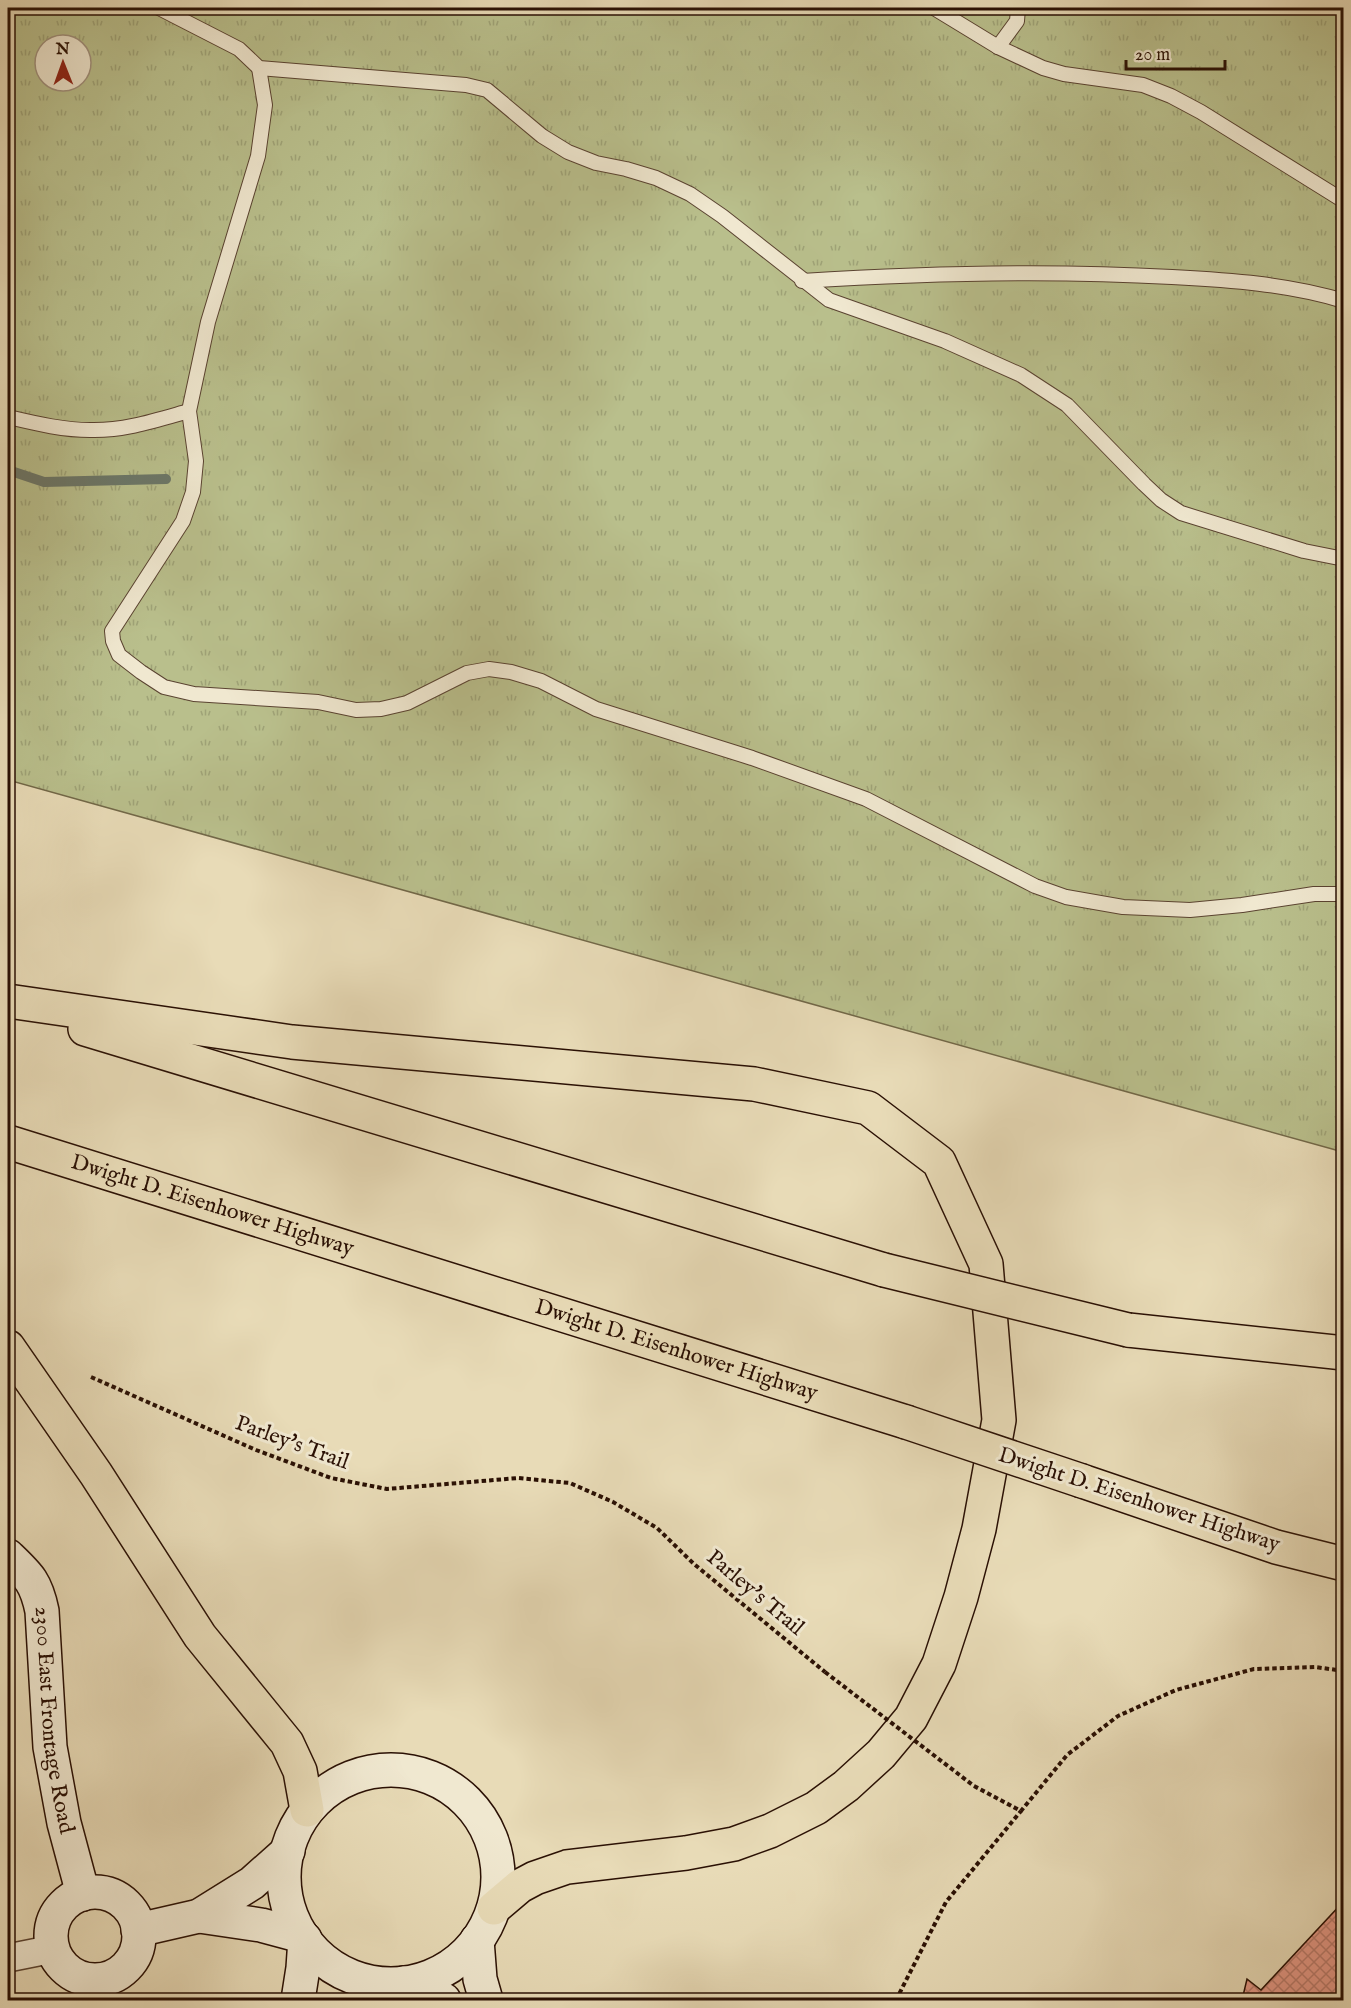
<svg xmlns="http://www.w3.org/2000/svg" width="1351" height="2008" font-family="'IM FELL English',serif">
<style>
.grass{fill:url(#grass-tufts);stroke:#726848;stroke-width:1.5;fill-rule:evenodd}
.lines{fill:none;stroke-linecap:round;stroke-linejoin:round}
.stream{stroke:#6c7768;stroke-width:10}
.building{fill:url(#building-cross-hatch);stroke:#2a1004;stroke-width:1.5}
.lane-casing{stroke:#5a4331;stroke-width:16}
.street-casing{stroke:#5a4331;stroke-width:30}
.secondary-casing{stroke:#2a1004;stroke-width:36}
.highway-casing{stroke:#2a1004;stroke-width:36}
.path{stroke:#2a1004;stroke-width:4;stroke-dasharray:4.5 3;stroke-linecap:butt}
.lane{stroke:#f0e8d0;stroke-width:14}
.street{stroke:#f0e8d0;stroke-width:27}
.secondary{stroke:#f0e8d0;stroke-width:33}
.highway{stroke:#e8dbb7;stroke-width:33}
.highway-bridge-casing{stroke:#2a1004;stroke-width:36;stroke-linecap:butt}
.path-bridge{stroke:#2a1004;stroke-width:4;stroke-dasharray:4.5 3;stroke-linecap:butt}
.highway-bridge{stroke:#e8dbb7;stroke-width:33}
.labels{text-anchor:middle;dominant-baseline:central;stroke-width:6;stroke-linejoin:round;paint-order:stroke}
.street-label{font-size:22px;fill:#2a1004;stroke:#f0e8d0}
</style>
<defs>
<pattern id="grass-tufts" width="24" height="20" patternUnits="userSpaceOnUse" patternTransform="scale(1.5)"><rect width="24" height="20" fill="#b9bf8c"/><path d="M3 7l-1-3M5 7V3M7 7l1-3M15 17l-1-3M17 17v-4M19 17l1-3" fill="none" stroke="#9fa377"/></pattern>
<pattern id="building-cross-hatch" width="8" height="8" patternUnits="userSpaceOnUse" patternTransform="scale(1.5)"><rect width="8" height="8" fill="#e49886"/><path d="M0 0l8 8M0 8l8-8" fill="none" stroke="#b97b6b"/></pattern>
</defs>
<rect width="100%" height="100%" fill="#e8dbb7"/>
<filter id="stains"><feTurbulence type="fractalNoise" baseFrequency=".00333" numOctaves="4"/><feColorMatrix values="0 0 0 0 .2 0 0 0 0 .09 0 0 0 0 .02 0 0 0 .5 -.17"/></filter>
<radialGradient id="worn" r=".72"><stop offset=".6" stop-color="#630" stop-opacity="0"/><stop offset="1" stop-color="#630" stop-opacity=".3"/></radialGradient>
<path class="grass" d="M 8,8 L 1343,8 L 1343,1152 L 8,780 ZM 45,45 L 81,45 L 81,81 L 45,81 Z"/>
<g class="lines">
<path class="stream" d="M 8,470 L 44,482 L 166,479"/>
</g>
<path class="building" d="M 1344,1901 L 1344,2000 L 1242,2000 L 1247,1979 L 1261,1990 Z"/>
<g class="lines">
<g class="lane-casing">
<g id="lane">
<path d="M 159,8 L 239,49 L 259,68 L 466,85 L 487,90 L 542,136 L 568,152 L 596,163 L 626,169 L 656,178 L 690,194 L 722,216 L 829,300 L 945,341 L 1021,375 L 1067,405 L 1144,484 L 1161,500 L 1181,513 L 1304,551 L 1344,559"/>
<path d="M 934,8 L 998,47 L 1043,68 L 1064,74 L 1143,85 L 1171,96 L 1201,112 L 1344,201"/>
<path d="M 998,47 L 1017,21 L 1018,8"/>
<path d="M 259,68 L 265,105 L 258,156 L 208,322 L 189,411 L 196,461 L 193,492 L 183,521 L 112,631 L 113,641 L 119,655 L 141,672 L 164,687 L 194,694 L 318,702 L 356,710 L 381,709 L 407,703 L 467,673 L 489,669 L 511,672 L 541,681 L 596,709 L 752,758 L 866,799 L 1035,886 L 1066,897 L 1123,907 L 1190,910 L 1242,905 L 1314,894 L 1344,894"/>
<path d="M 802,281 C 925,273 1049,270 1172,277 C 1229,280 1289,284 1344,301"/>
<path d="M 8,417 C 34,423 62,430 90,430 C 124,431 157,420 189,411"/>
</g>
</g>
<g class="street-casing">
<path id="street" d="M 8,1958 L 53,1949"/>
</g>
<g class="secondary-casing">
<g id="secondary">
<path id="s1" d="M 8,1556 C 29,1576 36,1582 42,1611 L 50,1747 L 64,1823 L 83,1894"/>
<circle cx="391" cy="1877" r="107"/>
<circle cx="95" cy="1936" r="44"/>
<path d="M 199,1916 L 261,1925 L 302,1936"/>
<path d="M 138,1930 L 199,1916 L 252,1883 L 288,1851"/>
<path d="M 477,1940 L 480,1979 L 486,2000"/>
<path d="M 404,1983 L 426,1990 L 444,2000"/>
<path d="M 298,2000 L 303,1968 L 305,1939"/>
</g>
</g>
<g class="highway-casing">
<g id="highway">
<path d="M 8,1001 L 292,1042 L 754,1084 L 868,1108 L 939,1162 L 986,1264 L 999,1420 L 979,1529 L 961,1597 L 939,1664 L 911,1718 L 881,1754 L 846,1786 L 816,1808 L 770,1831 L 734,1844 L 686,1853 L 567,1867 L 535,1878 L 520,1886 L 494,1908"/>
<path d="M 85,1029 L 884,1270"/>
<path id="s2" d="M 8,1142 L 906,1422"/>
<path d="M 1128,1330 L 1344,1353"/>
<path d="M 8,1347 L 96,1474 L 200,1636 L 287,1743 L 300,1771 L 307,1810"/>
<path d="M 1082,1481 L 1276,1547 L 1344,1564"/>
</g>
</g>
<g class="path">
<path d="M 91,1377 L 256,1450 L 331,1478 L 387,1489 L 518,1478 L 570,1483 L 613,1502 L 657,1528 L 694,1564 L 825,1672"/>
<path d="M 974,1786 L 1021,1811 L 1067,1755 L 1118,1716 L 1176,1690 L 1254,1669 L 1315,1667 L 1344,1671"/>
<path d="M 896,2000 L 946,1902 L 1021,1811"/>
</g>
<use href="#lane" class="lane"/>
<use href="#street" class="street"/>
<use href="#secondary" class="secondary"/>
<use href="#highway" class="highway"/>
<g class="highway-bridge-casing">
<g id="highway-bridge">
<path d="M 884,1270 L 1128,1330"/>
<path d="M 906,1422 L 1082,1481"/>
</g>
</g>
<path class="path-bridge" d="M 825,1672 L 974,1786"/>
<use href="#highway-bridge" class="highway-bridge"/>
</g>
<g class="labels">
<g class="street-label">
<text stroke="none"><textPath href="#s2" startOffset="214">Dwight D. Eisenhower Highway</textPath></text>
<text stroke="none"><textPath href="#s2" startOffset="700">Dwight D. Eisenhower Highway</textPath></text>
<text transform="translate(292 1443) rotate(20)">Parley's Trail</text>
<text transform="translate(1139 1500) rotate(18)">Dwight D. Eisenhower Highway</text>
<text transform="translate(755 1593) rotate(40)">Parley's Trail</text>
<text stroke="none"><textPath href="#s1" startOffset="176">2300 East Frontage Road</textPath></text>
</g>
</g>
<rect width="1351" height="2008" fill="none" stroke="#e8dbb7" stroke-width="30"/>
<rect x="9" y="9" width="1333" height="1990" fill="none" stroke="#2a1004" stroke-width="3"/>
<rect x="15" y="15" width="1321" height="1978" fill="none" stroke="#2a1004" stroke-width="1.5"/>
<g transform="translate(63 63) rotate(359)"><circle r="28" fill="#f0e8d0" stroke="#a1927e" stroke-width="1.5"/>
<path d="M0-4.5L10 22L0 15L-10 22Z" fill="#8f2418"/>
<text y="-9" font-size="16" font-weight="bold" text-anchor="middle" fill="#2a1004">N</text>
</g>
<path d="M1126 60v9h99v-9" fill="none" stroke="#2a1004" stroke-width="3"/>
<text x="1135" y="60" font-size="18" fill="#2a1004" stroke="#f0e8d0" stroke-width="4.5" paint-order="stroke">20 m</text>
<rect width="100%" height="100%" filter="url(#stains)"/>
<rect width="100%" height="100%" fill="url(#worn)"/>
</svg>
